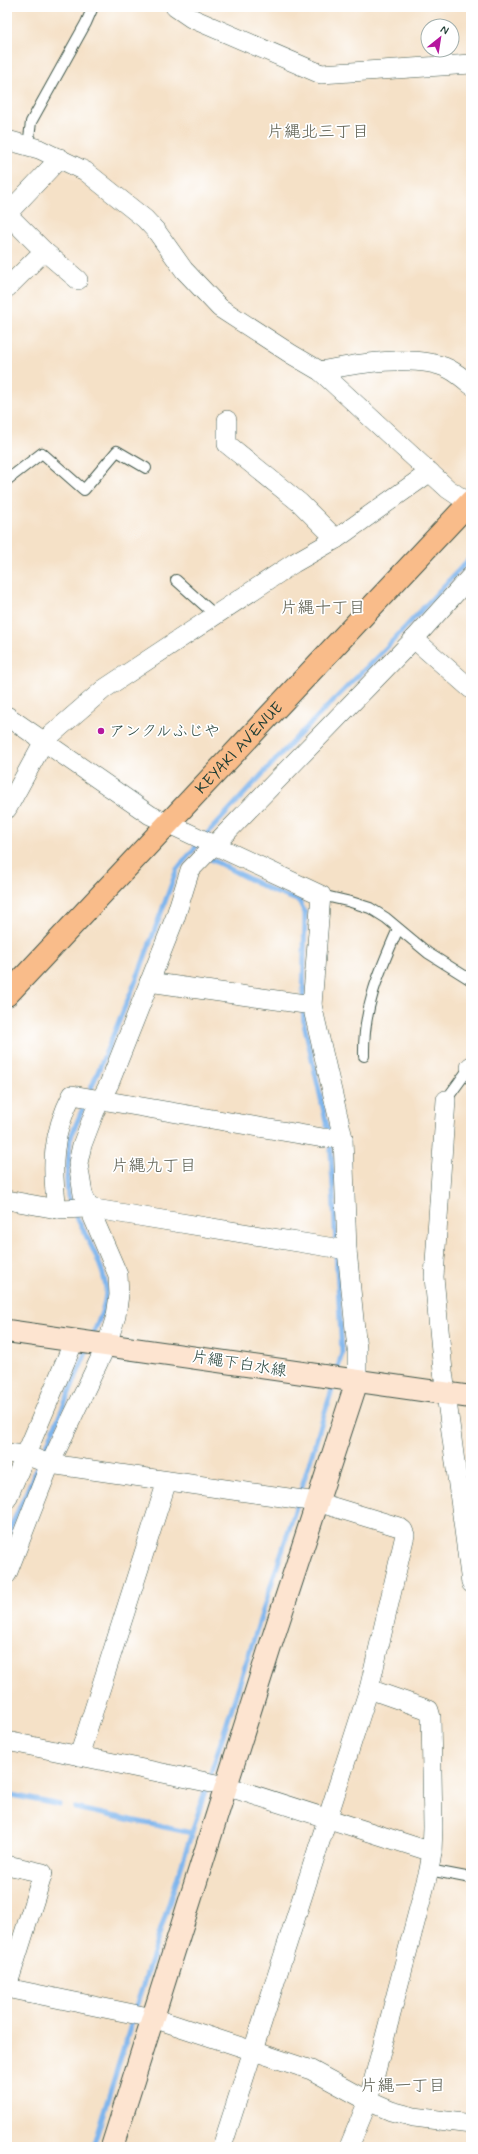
<svg xmlns="http://www.w3.org/2000/svg" width="478" height="2154" font-family="Mynerve,'Klee One',sans-serif">
<style>
.lines{fill:none;stroke-linecap:round;stroke-linejoin:round}
.stream{stroke:#7eb5ed;stroke-width:5}
.lane-casing{stroke:#3f564a;stroke-width:12}
.street-casing{stroke:#3f564a;stroke-width:20}
.secondary-casing{stroke:#3f564a;stroke-width:24}
.highway-casing{stroke:#3f564a;stroke-width:24}
.lane{stroke:#fff;stroke-width:10}
.street{stroke:#fff;stroke-width:19}
.secondary{stroke:#fde4d0;stroke-width:22}
.highway{stroke:#f9bc8a;stroke-width:22}
.poi-dot{fill:#b5179e;stroke:#fff;stroke-width:1.5}
.labels{text-anchor:middle;dominant-baseline:central;stroke-width:3.5;stroke-linejoin:round;paint-order:stroke}
.poi-label{font-size:16px;fill:#1f3d34;stroke:#fff;text-anchor:start}
.street-label{font-size:16px;fill:#1f3d34;stroke:#fff}
.neighbourhood-label{font-size:17px;fill:#5e6052;stroke:#fff}
</style>
<rect width="100%" height="100%" fill="#fff"/>
<filter id="ink" filterUnits="userSpaceOnUse"><feTurbulence type="fractalNoise" baseFrequency=".025" numOctaves="2"/><feDisplacementMap in="SourceGraphic" scale="8" xChannelSelector="R" yChannelSelector="G"/><feConvolveMatrix kernelMatrix="1 2 1 2 8 2 1 2 1" color-interpolation-filters="sRGB"/></filter>
<filter id="wash" filterUnits="userSpaceOnUse"><feTurbulence type="fractalNoise" baseFrequency=".012" numOctaves="4" result="noise"/><feDisplacementMap in="SourceGraphic" scale="16" xChannelSelector="R" yChannelSelector="G"/><feGaussianBlur stdDeviation="0.9" result="paint"/><feColorMatrix in="noise" values="0 0 0 0 0 0 0 0 0 0 0 0 0 0 0 0 0 1.4 0 .05"/><feComposite in="paint" operator="in"/></filter>
<g filter="url(#wash)">
<rect width="100%" height="100%" fill="#f5e1c7"/>
<g class="lines">
<g class="stream">
<path d="M 205,836 L 295,739 L 385,649 L 471,557"/>
<path d="M 207,857 L 272,891 L 299,901 L 305,913 L 303,1000"/>
<path d="M 303,1008 L 304,1023 L 327,1126 L 331,1151 L 336,1244"/>
<path d="M 71,1204 L 68,1196 L 67,1179 L 70,1139 L 139,973 L 177,869 L 200,842"/>
<path d="M 74,1211 C 84,1234 104,1265 106,1289 C 106,1306 98,1322 92,1337"/>
<path d="M 336,1374 L 342,1353 L 336,1252"/>
<path d="M 42,1457 L 88,1348"/>
<path d="M 299,1496 L 334,1383"/>
<path d="M 7,1536 L 39,1464"/>
<path d="M 7,1794 L 60,1805"/>
<path d="M 75,1808 L 192,1833"/>
<path d="M 135,2010 L 297,1504"/>
<path d="M 93,2147 L 133,2018"/>
</g>
</g>
</g>
<g filter="url(#ink)">
<g class="lines">
<g class="lane-casing">
<g id="lane">
<path d="M 28,146 L 31,122 L 86,23 L 93,7"/>
<path d="M 7,480 L 42,453 L 84,490 L 117,451 L 146,468"/>
<path d="M 176,580 L 214,614"/>
<path d="M 321,895 L 351,902 L 370,908 L 386,918 L 428,953 L 471,980"/>
<path d="M 364,1056 C 363,1008 379,972 398,929"/>
<path d="M 446,1100 L 470,1067"/>
<path d="M 429,1870 L 471,1878"/>
</g>
</g>
<g class="street-casing">
<g id="street">
<path d="M 175,7 L 191,18 L 321,74 L 471,64"/>
<path d="M 7,140 L 39,149 L 85,171 L 145,219 L 157,232 L 184,270 L 220,308 L 291,354 L 320,371 L 448,489 L 469,503"/>
<path d="M 7,214 L 60,158"/>
<path d="M 44,251 L 78,280"/>
<path d="M 7,288 L 44,251 L 7,214"/>
<path d="M 320,371 C 355,364 416,353 449,369 C 457,373 464,379 471,385"/>
<path d="M 227,420 L 227,444 L 300,503 L 336,539"/>
<path d="M 414,639 L 471,689"/>
<path d="M 7,716 L 150,815 L 321,895 L 312,1005 L 343,1138 L 347,1250 L 357,1349 L 357,1381"/>
<path d="M 7,809 L 44,741 L 104,689 L 294,563 L 336,539 L 430,472"/>
<path d="M 149,982 L 312,1005"/>
<path d="M 470,1067 L 471,1066"/>
<path d="M 446,1100 L 434,1277 L 443,1371 L 471,1583"/>
<path d="M 7,1200 L 57,1209 L 89,1208 L 347,1250"/>
<path d="M 57,1209 C 51,1166 52,1134 72,1095 L 323,1138 L 343,1138"/>
<path d="M 7,1453 L 25,1455 L 50,1464 L 317,1502 L 399,1527 L 403,1530 L 405,1535 L 369,1689 L 222,2147"/>
<path d="M 7,1499 L 74,1341"/>
<path d="M 7,1574 L 50,1464 L 107,1344 L 116,1316 L 119,1295 L 118,1275 L 83,1194 L 78,1163 L 82,1145 L 95,1111 L 109,1084 L 175,918 L 190,870 L 414,639 L 471,576"/>
<path d="M 7,1741 L 226,1786 L 432,1852 L 433,1827 L 431,1717 L 429,1710 L 369,1689"/>
<path d="M 79,1756 L 167,1481"/>
<path d="M 7,1865 L 43,1873 L 7,1987"/>
<path d="M 7,1988 L 153,2018 L 311,2070 L 368,2101 L 391,2111 L 414,2117 L 471,2124"/>
<path d="M 349,2147 L 368,2101 L 429,1870 L 432,1852"/>
</g>
</g>
<g class="secondary-casing">
<g id="secondary">
<path d="M 7,1331 L 471,1397"/>
<path d="M 112,2147 L 271,1644 L 357,1381"/>
</g>
</g>
<g class="highway-casing">
<g id="highway">
<path id="s1" d="M 7,995 L 471,501"/>
</g>
</g>
<use href="#lane" class="lane"/>
<use href="#street" class="street"/>
<use href="#secondary" class="secondary"/>
<use href="#highway" class="highway"/>
</g>
</g>
<circle class="poi-dot" cx="101" cy="731" r="4"/>
<g class="labels">
<g class="poi-label">
<text x="109" y="731">アンクルふじや</text>
</g>
<g class="street-label">
<text stroke="none"><textPath href="#s1" startOffset="339">KEYAKI AVENUE</textPath></text>
<text transform="translate(239 1364) rotate(9)">片繩下白水線</text>
</g>
<g class="neighbourhood-label">
<text x="318" y="132">片縄北三丁目</text>
<text x="323" y="608">片縄十丁目</text>
<text x="154" y="1166">片縄九丁目</text>
<text x="403" y="2086">片縄一丁目</text>
</g>
</g>
<rect width="478" height="2154" fill="none" stroke="#fff" stroke-width="24"/>
<g transform="translate(440 38) rotate(30)"><circle r="19" fill="#ffffff" stroke="#a5b1ae"/>
<path d="M0-3L7 15L0 10L-7 15Z" fill="#b5179e"/>
<text y="-6" font-size="11" font-weight="bold" text-anchor="middle" fill="#1f3d34">N</text>
</g>
</svg>
